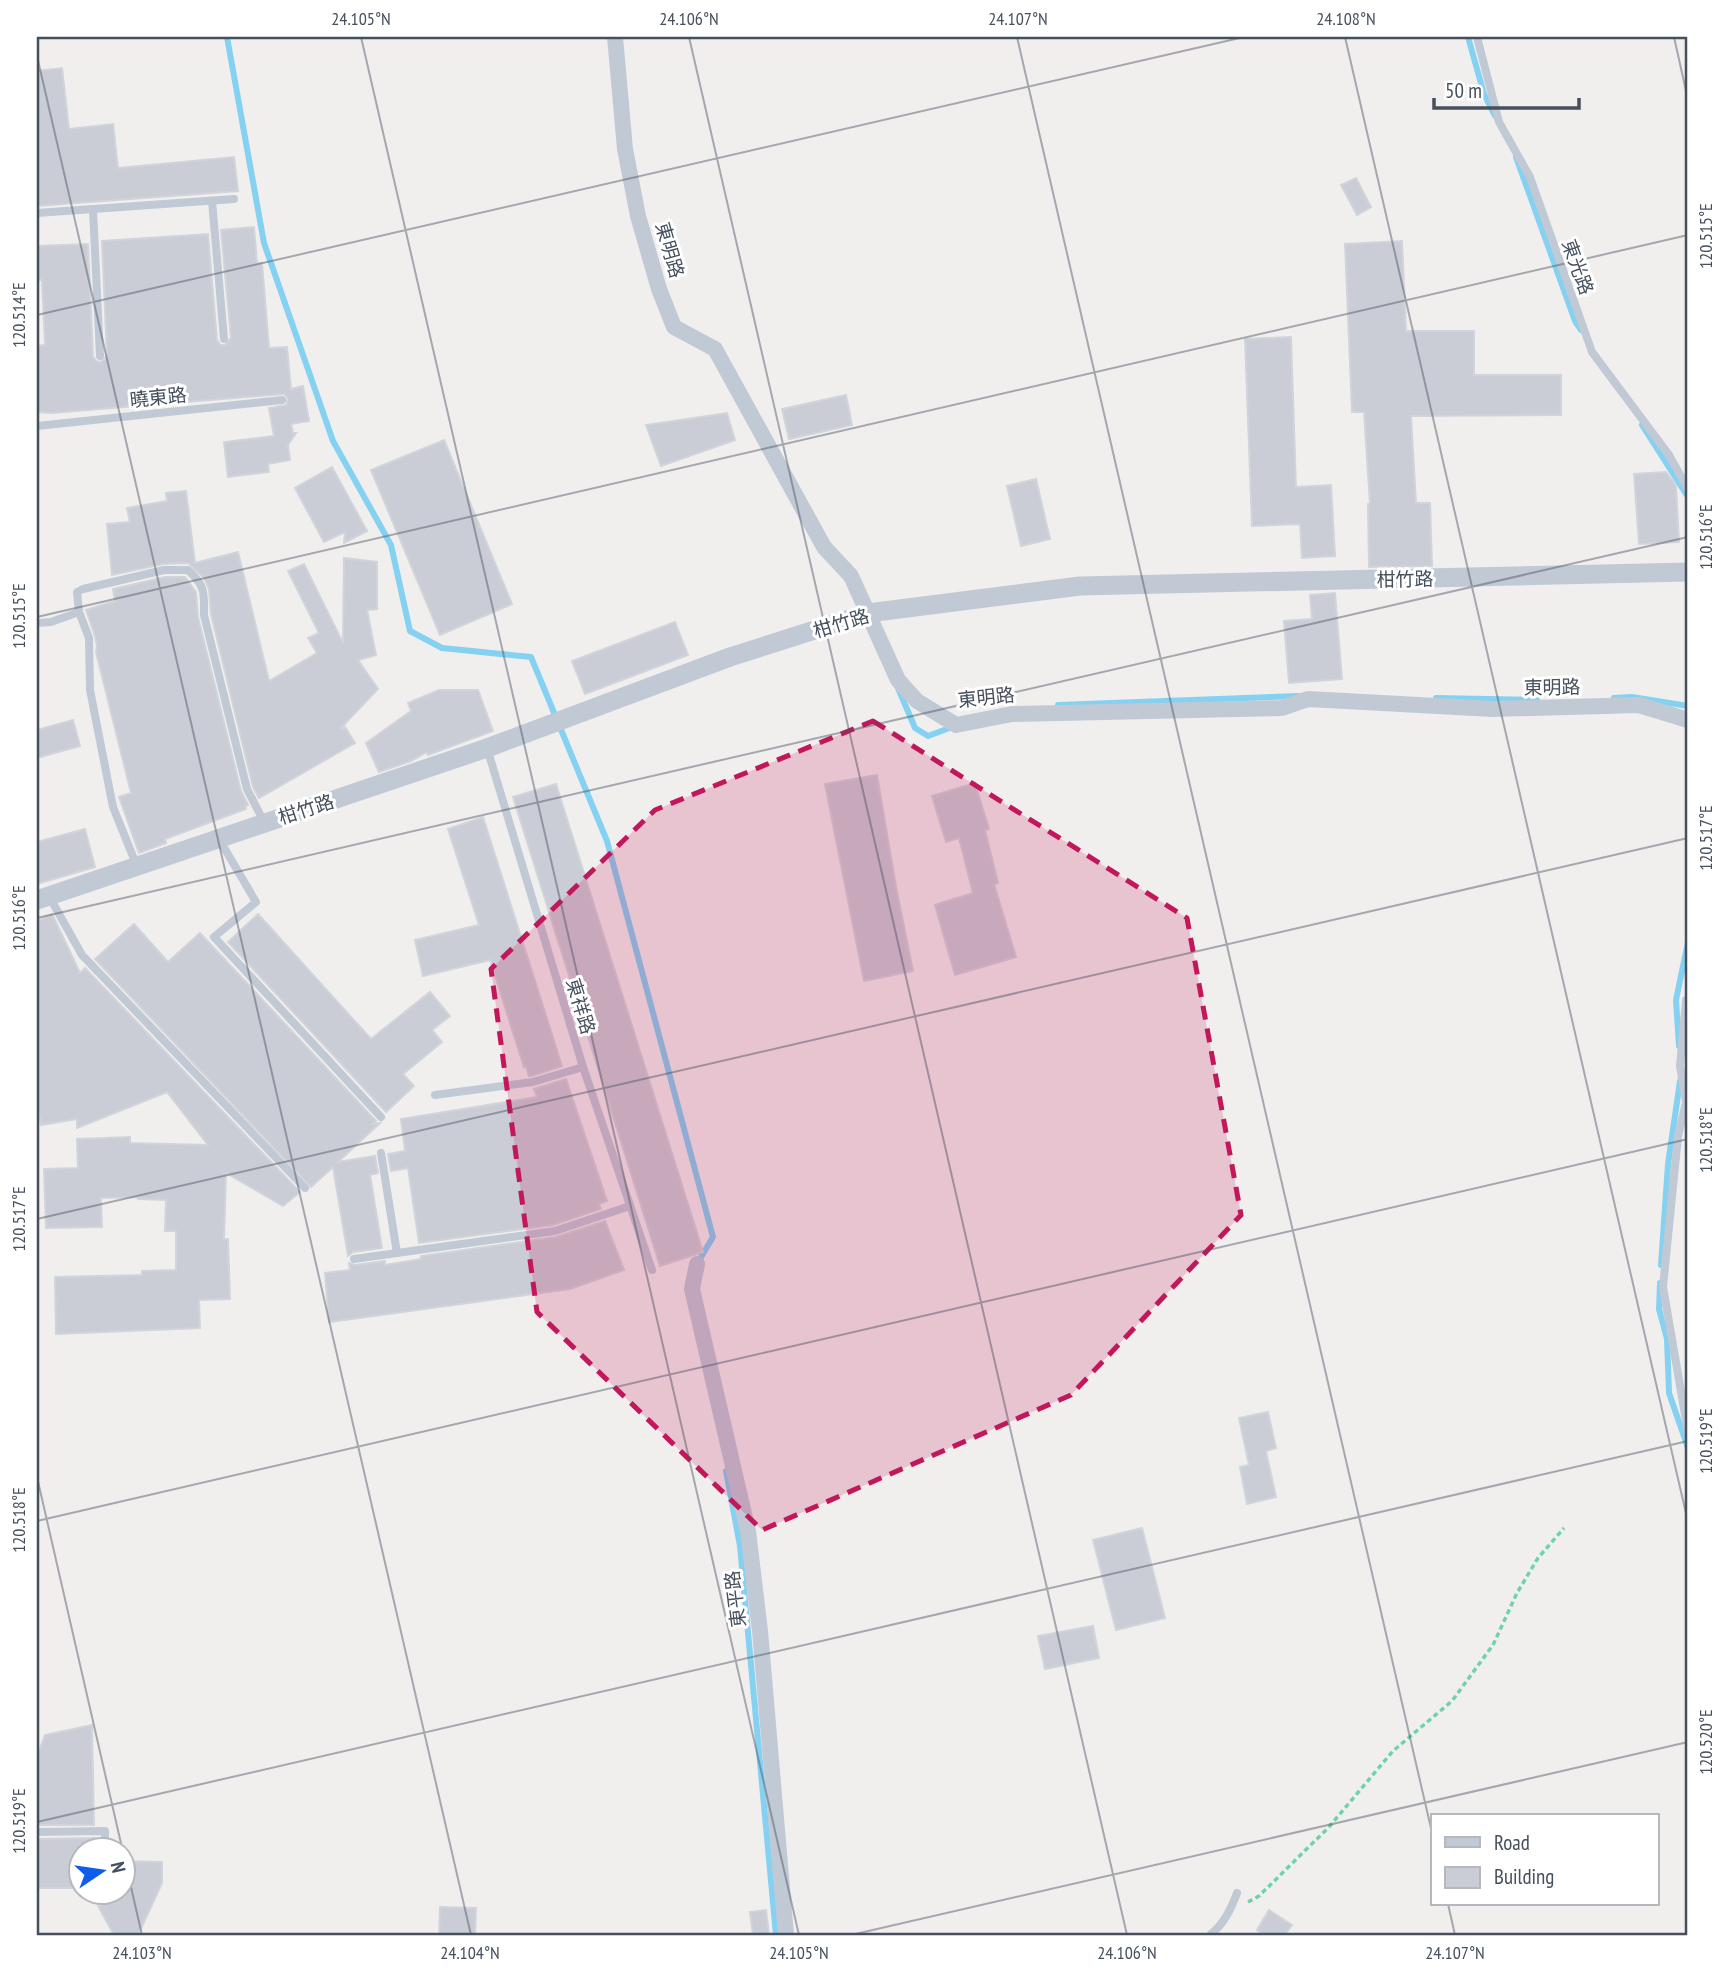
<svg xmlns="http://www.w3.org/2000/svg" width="1725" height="1972" font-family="'PT Sans Narrow','Noto Sans TC',sans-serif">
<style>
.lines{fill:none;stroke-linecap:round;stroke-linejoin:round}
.stream{stroke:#85d1f1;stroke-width:6}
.building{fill:#cacdd5;stroke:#d2d4db;stroke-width:2}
.path{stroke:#70d2aa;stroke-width:3.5;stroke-dasharray:5 3.5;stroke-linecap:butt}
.service{stroke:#c1c9d5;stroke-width:8}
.minor{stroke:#c1c9d5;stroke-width:16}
.tertiary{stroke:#c1c9d5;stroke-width:19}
.marked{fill:#c2185b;fill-opacity:0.2;stroke:#c2185b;stroke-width:5;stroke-dasharray:14 9;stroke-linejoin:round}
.ticks{fill:none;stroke:#46505d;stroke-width:2;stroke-opacity:0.45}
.labels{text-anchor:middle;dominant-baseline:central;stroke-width:6;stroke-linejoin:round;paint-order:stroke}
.street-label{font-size:19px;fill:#46505d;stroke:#fff}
.neatline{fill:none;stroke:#46505d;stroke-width:2.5}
.ticks-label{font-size:18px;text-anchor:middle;fill:#46505d}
</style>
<rect width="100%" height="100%" fill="#f1efee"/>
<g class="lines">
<g class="stream">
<path d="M 227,37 L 264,243 L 333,441 L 391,545 L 410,631 L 442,648 L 531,657 L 607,841 L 713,1237 L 698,1262"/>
<path d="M 1468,37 L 1484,94 L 1495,116"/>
<path d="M 1516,157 L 1575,321 L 1581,330"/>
<path d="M 1642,425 L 1688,497"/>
<path d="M 898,688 L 915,728 L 928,736 L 955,726"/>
<path d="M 1436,698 L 1537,700"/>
<path d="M 1614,698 L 1632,697 L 1688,706"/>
<path d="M 1058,705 L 1299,696"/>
<path d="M 1679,1046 L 1676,1000 L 1688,942"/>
<path d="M 1661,1265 L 1668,1164 L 1680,1081"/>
<path d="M 1660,1283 L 1659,1309 L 1667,1339 L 1669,1393 L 1688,1448"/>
<path d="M 726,1471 L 740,1546 L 776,1935"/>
</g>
</g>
<g class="building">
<path d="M 62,68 L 69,129 L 113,124 L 118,168 L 234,157 L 238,191 L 37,206 L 37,71 Z"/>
<path d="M 1356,178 L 1371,207 L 1357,215 L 1341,185 Z"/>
<path d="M 254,227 L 257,263 L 262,263 L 269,348 L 287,347 L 291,389 L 303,386 L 309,421 L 291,424 L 293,433 L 296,433 L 288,445 L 290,460 L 268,464 L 269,472 L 228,477 L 224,442 L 274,436 L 269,408 L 286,405 L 288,399 L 284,394 L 51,413 L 37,412 L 37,346 L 45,345 L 42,280 L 38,280 L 37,246 L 88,244 L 93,356 L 96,361 L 101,362 L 107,356 L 102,241 L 208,234 L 217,340 L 221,345 L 225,345 L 231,338 L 221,230 Z"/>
<path d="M 1402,241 L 1406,331 L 1474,331 L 1474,375 L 1561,375 L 1561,415 L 1411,416 L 1416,503 L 1430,503 L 1432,566 L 1369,567 L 1368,504 L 1370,504 L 1364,412 L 1352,412 L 1345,244 Z"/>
<path d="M 1291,337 L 1296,487 L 1331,485 L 1335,556 L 1302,558 L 1300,524 L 1252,526 L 1245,339 Z"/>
<path d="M 846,395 L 852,425 L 789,439 L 782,409 Z"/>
<path d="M 727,413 L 735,440 L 661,466 L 646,425 Z"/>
<path d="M 444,440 L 512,604 L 440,635 L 371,470 Z"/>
<path d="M 332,467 L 367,531 L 344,543 L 345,532 L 324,542 L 295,488 Z"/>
<path d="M 1666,472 L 1676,485 L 1679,542 L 1639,544 L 1634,474 Z"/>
<path d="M 1036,479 L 1050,539 L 1021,546 L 1007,486 Z"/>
<path d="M 186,491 L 195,563 L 238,552 L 269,681 L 317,653 L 308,638 L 319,633 L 288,571 L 304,564 L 343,643 L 344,558 L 377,562 L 377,609 L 367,610 L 376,655 L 358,660 L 378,689 L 340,729 L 345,727 L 355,743 L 259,798 L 253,787 L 211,614 L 209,589 L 204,578 L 188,563 L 163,564 L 112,575 L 107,524 L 130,522 L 127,508 L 167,501 L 166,493 Z"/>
<path d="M 165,577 L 185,577 L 196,592 L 198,617 L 241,791 L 248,805 L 245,807 L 246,809 L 165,839 L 166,843 L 139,853 L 119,797 L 131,793 L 96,652 L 97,646 L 95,636 L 86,610 L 115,601 L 113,589 Z"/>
<path d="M 1335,593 L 1342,679 L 1289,683 L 1284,621 L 1312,619 L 1310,595 Z"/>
<path d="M 675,622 L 688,655 L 585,694 L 572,661 Z"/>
<path d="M 439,690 L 478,690 L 493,731 L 428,755 L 427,752 L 411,761 L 379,772 L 366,743 L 411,711 L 408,703 Z"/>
<path d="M 73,720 L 80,746 L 37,758 L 37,730 Z"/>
<path d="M 877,775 L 896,887 L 913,971 L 864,981 L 825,784 Z"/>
<path d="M 975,783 L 989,829 L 985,830 L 998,883 L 994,884 L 1016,957 L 955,975 L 935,905 L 973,893 L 959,838 L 946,842 L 932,796 Z"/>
<path d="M 556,784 L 703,1252 L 660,1266 L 513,797 Z"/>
<path d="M 483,817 L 562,1066 L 532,1076 L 529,1076 L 526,1066 L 524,1067 L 490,960 L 423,976 L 415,940 L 479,925 L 448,829 Z"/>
<path d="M 85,829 L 95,867 L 37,884 L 37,842 Z"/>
<path d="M 52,914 L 80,973 L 85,968 L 300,1192 L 283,1206 L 226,1173 L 224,1239 L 228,1239 L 230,1299 L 199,1300 L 200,1328 L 56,1334 L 55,1277 L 142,1275 L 142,1271 L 176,1270 L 176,1231 L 165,1231 L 166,1200 L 138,1199 L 138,1197 L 101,1198 L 102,1227 L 46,1228 L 44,1169 L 78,1168 L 77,1139 L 130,1137 L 130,1143 L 208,1145 L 167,1092 L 77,1128 L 77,1119 L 41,1125 L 37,1102 L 37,921 Z"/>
<path d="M 258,914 L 371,1039 L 430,992 L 450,1016 L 432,1030 L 442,1042 L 403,1074 L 414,1086 L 386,1112 L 228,942 Z"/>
<path d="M 134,924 L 168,962 L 200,933 L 376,1121 L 373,1124 L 380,1123 L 338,1162 L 375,1156 L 378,1173 L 370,1175 L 382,1248 L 353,1252 L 348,1256 L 333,1167 L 311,1187 L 95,959 Z"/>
<path d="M 566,1079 L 607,1201 L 599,1204 L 601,1209 L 553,1225 L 419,1243 L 408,1168 L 391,1171 L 388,1154 L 405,1151 L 401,1119 L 537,1097 L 534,1089 Z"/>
<path d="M 605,1221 L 624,1270 L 570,1289 L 329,1322 L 325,1273 L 350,1270 L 349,1263 L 355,1265 L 385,1261 L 385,1265 L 421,1259 L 421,1256 L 556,1237 Z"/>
<path d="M 1268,1412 L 1276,1448 L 1266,1451 L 1276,1497 L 1247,1504 L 1240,1467 L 1249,1465 L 1239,1418 Z"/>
<path d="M 1142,1528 L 1165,1618 L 1116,1630 L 1093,1540 Z"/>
<path d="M 1093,1626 L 1099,1658 L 1045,1669 L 1038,1636 Z"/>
<path d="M 92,1725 L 94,1825 L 37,1825 L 37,1757 L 45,1735 Z"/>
<path d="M 94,1838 L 95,1850 L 80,1850 L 80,1888 L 37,1888 L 37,1839 Z"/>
<path d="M 122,1861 L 162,1862 L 162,1883 L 138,1935 L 114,1935 L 98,1906 L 111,1899 L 111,1892 L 122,1892 Z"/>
<path d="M 440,1907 L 476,1908 L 475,1935 L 439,1935 Z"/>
<path d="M 766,1910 L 769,1934 L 753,1935 L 750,1912 Z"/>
<path d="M 1269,1910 L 1292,1925 L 1285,1935 L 1264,1935 L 1257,1930 Z"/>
</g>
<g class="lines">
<path class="path" d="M 1248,1902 L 1259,1896 L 1329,1827 L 1393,1751 L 1452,1701 L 1493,1645 L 1517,1593 L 1538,1558 L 1564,1528"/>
<g class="service">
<path d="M 1477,37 L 1499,122 L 1530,177 L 1592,352 L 1669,455 L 1688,489"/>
<path d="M 212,201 L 224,339"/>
<path d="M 93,209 L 100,356"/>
<path d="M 37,213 L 234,199"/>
<path d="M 37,426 L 282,400"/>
<path d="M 37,623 L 51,622 L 79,612"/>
<path d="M 487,748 L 583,1067 L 652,1270"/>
<path d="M 219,839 L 256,902 L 214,937 L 381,1117"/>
<path d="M 136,864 L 113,807 L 90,690 L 89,638 L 79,612 L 77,592 L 83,589 L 164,570 L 188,570 C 206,587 204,592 204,615 L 247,789 L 264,822"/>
<path d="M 49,896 L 82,955 L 305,1188"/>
<path d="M 1686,1000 L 1680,1066 L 1686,1102 L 1678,1136 L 1663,1287 L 1688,1432"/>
<path d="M 435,1095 L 533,1082 L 583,1067"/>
<path d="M 381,1153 L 397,1253"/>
<path d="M 354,1259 L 555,1231 L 630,1206"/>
<path d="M 37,1832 L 105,1831 L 105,1850"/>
<path d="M 1210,1935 C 1224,1924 1231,1909 1237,1893"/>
</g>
<g class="minor">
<path d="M 615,37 L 625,149 L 638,216 L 659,289 L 674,327 L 715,349 L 824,547 L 851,576 L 898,680 L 917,701 L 956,725 L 1012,714 L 1282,708 L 1308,699 L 1493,709 L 1639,705 L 1688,720"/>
<path d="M 697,1264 L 692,1289 L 748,1531 L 760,1631 L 786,1935"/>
</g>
<path class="tertiary" d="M 37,900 L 487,748 L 730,657 L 868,613 L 1080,586 L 1688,572"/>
</g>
<path class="marked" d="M 873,721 L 1187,918 L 1241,1215 L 1071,1395 L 762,1530 L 537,1312 L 491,969 L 655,810 Z"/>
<path class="ticks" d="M 361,37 L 799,1935M 689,37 L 1127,1935M 1017,37 L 1433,1837M 1345,37 L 1688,1522M 1674,37 L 1688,100M 37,56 L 471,1935M 37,315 L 1244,37M 37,617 L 1688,235M 37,918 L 1688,537M 37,1219 L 1688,838M 37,1477 L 142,1935M 37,1521 L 1688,1139M 37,1822 L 1688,1441M 1448,1904 L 1455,1935M 851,1935 L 1688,1742"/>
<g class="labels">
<g class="street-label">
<text transform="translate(670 250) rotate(74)">東明路</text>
<text transform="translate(1578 267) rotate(70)">東光路</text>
<text transform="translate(158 397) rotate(-6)">曉東路</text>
<text transform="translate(1405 579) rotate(-1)">柑竹路</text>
<text transform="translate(841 623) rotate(-17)">柑竹路</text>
<text transform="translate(1552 687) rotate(-1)">東明路</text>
<text transform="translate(986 697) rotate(-6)">東明路</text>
<text transform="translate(306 809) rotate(-18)">柑竹路</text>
<text transform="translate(581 1006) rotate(73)">東祥路</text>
<text transform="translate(735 1599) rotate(-97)">東平路</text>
</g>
</g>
<rect width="1725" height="1972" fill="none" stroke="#ffffff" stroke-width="77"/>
<rect x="1431" y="1814" width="228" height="91" fill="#ffffff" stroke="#b5b9be" stroke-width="2"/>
<rect x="1445" y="1837" width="35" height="10" fill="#c1c9d5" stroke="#b5b9be" stroke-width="2"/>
<text x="1494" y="1850" font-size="21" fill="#46505d">Road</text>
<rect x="1445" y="1867" width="35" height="21" fill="#cacdd5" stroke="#b5b9be" stroke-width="2"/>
<text x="1494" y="1884" font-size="21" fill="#46505d">Building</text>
<g transform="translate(102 1871) rotate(77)"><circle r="33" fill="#ffffff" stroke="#b5b9be" stroke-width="2"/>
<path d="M0-5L12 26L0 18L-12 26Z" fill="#0e5bec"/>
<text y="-10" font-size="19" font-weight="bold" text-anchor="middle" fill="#46505d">N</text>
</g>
<path d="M1434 98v10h145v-10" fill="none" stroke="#46505d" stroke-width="3.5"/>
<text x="1445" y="98" font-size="21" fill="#46505d" stroke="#ffffff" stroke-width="5" paint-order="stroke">50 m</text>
<rect x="38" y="38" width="1648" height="1896" class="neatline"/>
<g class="ticks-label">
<text x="361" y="25">24.105°N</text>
<text x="689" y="25">24.106°N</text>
<text x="1018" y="25">24.107°N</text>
<text x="1346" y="25">24.108°N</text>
<text transform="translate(1706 236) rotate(-90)" y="6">120.515°E</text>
<text transform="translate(19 315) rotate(-90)" y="6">120.514°E</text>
<text transform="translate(1706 537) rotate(-90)" y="6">120.516°E</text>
<text transform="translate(19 616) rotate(-90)" y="6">120.515°E</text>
<text transform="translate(1706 838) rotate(-90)" y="6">120.517°E</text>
<text transform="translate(19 918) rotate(-90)" y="6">120.516°E</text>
<text transform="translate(1706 1140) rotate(-90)" y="6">120.518°E</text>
<text transform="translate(19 1219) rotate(-90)" y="6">120.517°E</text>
<text transform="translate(1706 1441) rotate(-90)" y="6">120.519°E</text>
<text transform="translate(19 1520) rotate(-90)" y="6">120.518°E</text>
<text transform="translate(1706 1742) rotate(-90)" y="6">120.520°E</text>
<text transform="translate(19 1821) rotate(-90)" y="6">120.519°E</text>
<text x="142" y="1959">24.103°N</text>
<text x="470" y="1959">24.104°N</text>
<text x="799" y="1959">24.105°N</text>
<text x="1127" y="1959">24.106°N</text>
<text x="1455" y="1959">24.107°N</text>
</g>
</svg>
